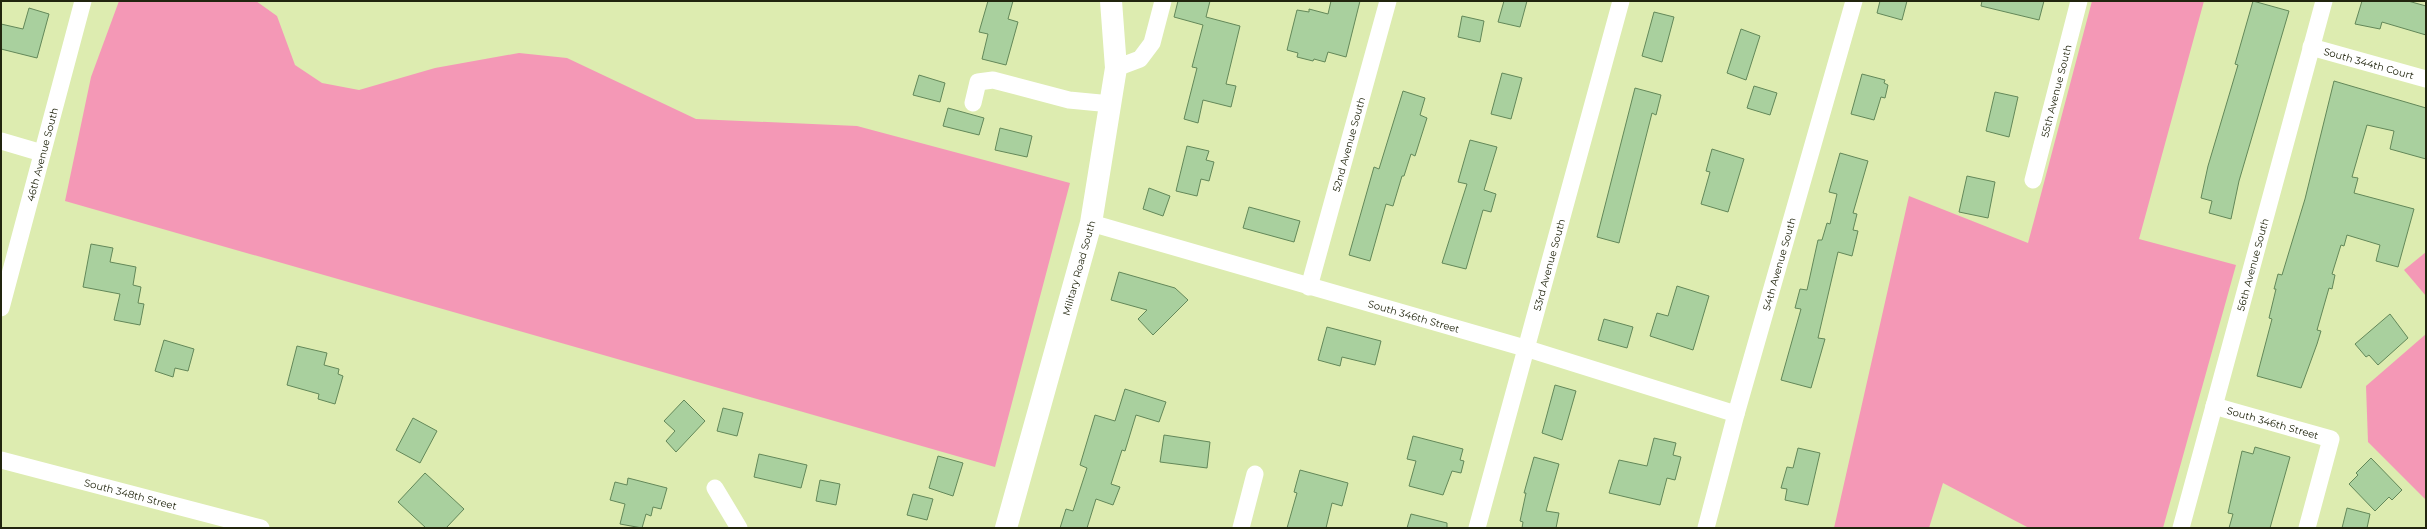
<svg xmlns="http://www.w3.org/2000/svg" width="2427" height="529" font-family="Montserrat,sans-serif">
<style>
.green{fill:#f498b6}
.building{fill:#a9d09e;stroke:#638859}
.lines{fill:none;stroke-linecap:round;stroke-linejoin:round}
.minor{stroke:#fff;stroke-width:17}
.major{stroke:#fff;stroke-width:22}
.labels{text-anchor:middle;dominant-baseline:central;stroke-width:4;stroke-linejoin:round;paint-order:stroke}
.street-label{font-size:10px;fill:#21250e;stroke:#ddecb0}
</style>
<rect width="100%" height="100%" fill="#ddecb0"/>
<g class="green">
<path d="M 119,1 L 256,1 L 277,16 L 295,65 L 322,83 L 359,90 L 435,68 L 519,53 L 567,58 L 696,119 L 857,126 L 1070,183 L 995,467 L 65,201 L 91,77 Z"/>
<path d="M 2092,1 L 2204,1 L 2139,239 L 2236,265 L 2163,528 L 2029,528 L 1943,483 L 1929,528 L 1834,528 L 1909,196 L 2028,243 Z"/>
<path d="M 2426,252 L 2426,296 L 2404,270 Z"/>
<path d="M 2426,334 L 2426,500 L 2368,442 L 2366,386 Z"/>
</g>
<g class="building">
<path d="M 988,1 L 1013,1 L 1008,19 L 1018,22 L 1006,65 L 982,59 L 988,34 L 979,32 Z"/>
<path d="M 1178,1 L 1210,1 L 1206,17 L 1240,26 L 1226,84 L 1236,86 L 1231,107 L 1203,100 L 1198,123 L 1184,119 L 1197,68 L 1192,67 L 1203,25 L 1174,17 Z"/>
<path d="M 1331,1 L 1360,1 L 1346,57 L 1328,52 L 1325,62 L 1314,59 L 1313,61 L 1297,57 L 1298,53 L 1287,50 L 1297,10 L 1309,12 L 1309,9 L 1328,14 Z"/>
<path d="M 1504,1 L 1527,1 L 1520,27 L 1498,22 Z"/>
<path d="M 1880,1 L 1907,1 L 1902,20 L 1877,13 Z"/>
<path d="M 1982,1 L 2044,1 L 2039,20 L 1981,6 Z"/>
<path d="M 2253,1 L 2289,11 L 2239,181 L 2231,219 L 2209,213 L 2212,201 L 2201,198 L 2208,166 L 2238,65 L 2235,64 Z"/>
<path d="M 2362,1 L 2408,1 L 2426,6 L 2426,35 L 2382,22 L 2380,29 L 2355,24 Z"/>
<path d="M 29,8 L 49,14 L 37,58 L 1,49 L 1,24 L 23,29 Z"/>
<path d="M 1654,12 L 1674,17 L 1662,62 L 1642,56 Z"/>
<path d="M 1462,16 L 1484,21 L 1480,42 L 1458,37 Z"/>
<path d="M 1741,29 L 1760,36 L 1746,80 L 1727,73 Z"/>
<path d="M 1502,73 L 1522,78 L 1511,119 L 1491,114 Z"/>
<path d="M 1862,74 L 1885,80 L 1884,83 L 1888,85 L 1885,98 L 1881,97 L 1874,120 L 1851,114 Z"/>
<path d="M 919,75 L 945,83 L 940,102 L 913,95 Z"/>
<path d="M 2334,81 L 2426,108 L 2426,159 L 2390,149 L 2394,131 L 2367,125 L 2352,177 L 2358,178 L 2354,193 L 2414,209 L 2398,267 L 2376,261 L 2380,245 L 2347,235 L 2344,246 L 2341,245 L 2332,274 L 2335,275 L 2332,289 L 2329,288 L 2317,330 L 2321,331 L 2317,344 L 2301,388 L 2257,376 L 2272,319 L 2269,318 L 2276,289 L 2274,289 L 2278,274 L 2282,275 L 2305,199 Z"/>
<path d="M 1754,86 L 1777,93 L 1770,115 L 1747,108 Z"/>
<path d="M 1635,88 L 1661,95 L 1656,115 L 1652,113 L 1619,243 L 1597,237 Z"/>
<path d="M 1403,91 L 1425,98 L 1420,115 L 1427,118 L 1415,156 L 1411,154 L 1404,176 L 1402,176 L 1393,206 L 1386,204 L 1370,261 L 1349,255 L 1374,167 L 1379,169 Z"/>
<path d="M 1995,92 L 2018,97 L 2009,137 L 1986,131 Z"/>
<path d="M 948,108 L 984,118 L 979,135 L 943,126 Z"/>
<path d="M 1000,128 L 1032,136 L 1027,157 L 995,150 Z"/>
<path d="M 1470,140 L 1497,147 L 1484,190 L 1496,194 L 1491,212 L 1483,210 L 1466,269 L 1442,263 L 1467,184 L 1458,182 Z"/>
<path d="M 1187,146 L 1209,151 L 1206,160 L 1214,162 L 1209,181 L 1201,179 L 1197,196 L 1176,191 Z"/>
<path d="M 1712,149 L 1744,159 L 1728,212 L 1701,204 L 1710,172 L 1706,171 Z"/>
<path d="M 1840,153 L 1868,161 L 1853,213 L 1857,214 L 1853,230 L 1858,231 L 1852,256 L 1838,252 L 1818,338 L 1825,339 L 1811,388 L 1781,380 L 1801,309 L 1795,308 L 1800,289 L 1807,290 L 1818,240 L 1822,240 L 1827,223 L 1830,224 L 1837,194 L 1829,192 Z"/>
<path d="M 1967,176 L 1995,182 L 1988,218 L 1959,212 Z"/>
<path d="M 1149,188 L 1170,196 L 1163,216 L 1143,209 Z"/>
<path d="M 1249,207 L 1300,221 L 1294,242 L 1243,228 Z"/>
<path d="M 91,244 L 113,248 L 110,262 L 136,267 L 133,285 L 141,287 L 138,303 L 144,304 L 140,325 L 114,320 L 120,294 L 83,287 Z"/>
<path d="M 1119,272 L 1175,288 L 1188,300 L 1153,335 L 1138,319 L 1147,310 L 1111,300 Z"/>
<path d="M 1677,286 L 1709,296 L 1693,350 L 1650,336 L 1657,313 L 1668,316 Z"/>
<path d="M 2390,314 L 2408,338 L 2378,365 L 2369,355 L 2366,357 L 2355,344 Z"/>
<path d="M 1604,319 L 1633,327 L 1627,348 L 1598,340 Z"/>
<path d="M 1327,327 L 1381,341 L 1375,365 L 1342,357 L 1340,366 L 1318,360 Z"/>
<path d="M 164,340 L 194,349 L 188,371 L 175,368 L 173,377 L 155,371 Z"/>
<path d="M 297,346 L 327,353 L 324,365 L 339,369 L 338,374 L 343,376 L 335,404 L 318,399 L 319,394 L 287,385 Z"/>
<path d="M 1555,385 L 1576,391 L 1562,440 L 1542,433 Z"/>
<path d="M 1125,389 L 1166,402 L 1159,422 L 1136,415 L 1125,451 L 1122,450 L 1111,484 L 1120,487 L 1113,505 L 1096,499 L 1087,528 L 1060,528 L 1066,509 L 1073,511 L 1087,468 L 1080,465 L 1095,415 L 1115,421 Z"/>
<path d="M 684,400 L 705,421 L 676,452 L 666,441 L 675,431 L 664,421 Z"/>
<path d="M 723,408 L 743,413 L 737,436 L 717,431 Z"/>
<path d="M 413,418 L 437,431 L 420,463 L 396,450 Z"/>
<path d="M 1164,435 L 1210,442 L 1207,468 L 1160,462 Z"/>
<path d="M 1413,436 L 1463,449 L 1460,460 L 1464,461 L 1461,473 L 1452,471 L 1443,495 L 1409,486 L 1416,461 L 1407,459 Z"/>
<path d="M 1654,438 L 1676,443 L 1673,455 L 1681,457 L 1675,480 L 1667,478 L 1660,505 L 1609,493 L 1619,460 L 1647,466 Z"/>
<path d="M 2255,447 L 2290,457 L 2270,528 L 2229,528 L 2233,514 L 2228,513 L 2242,451 L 2253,454 Z"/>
<path d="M 1798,448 L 1820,453 L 1808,505 L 1785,500 L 1787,489 L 1781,488 L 1787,467 L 1793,468 Z"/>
<path d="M 759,454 L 807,465 L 801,488 L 754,477 Z"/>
<path d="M 938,456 L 963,463 L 953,496 L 929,488 Z"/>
<path d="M 1534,457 L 1559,464 L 1546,511 L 1559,513 L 1556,528 L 1522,528 L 1523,522 L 1520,521 L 1526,493 L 1524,493 Z"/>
<path d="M 2371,458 L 2402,490 L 2392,500 L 2389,497 L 2375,511 L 2349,484 L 2358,475 L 2356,473 Z"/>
<path d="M 1300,470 L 1348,483 L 1342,506 L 1332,503 L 1326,528 L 1287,528 L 1297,493 L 1294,492 Z"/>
<path d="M 425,473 L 464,509 L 446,528 L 426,528 L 398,502 Z"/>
<path d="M 628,478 L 667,488 L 661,509 L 653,507 L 651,516 L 646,514 L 642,528 L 620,524 L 625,504 L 610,500 L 615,482 L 627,485 Z"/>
<path d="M 820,480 L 840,484 L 836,505 L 816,501 Z"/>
<path d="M 913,494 L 933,499 L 927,520 L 907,515 Z"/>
<path d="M 2347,508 L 2370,514 L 2367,528 L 2342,528 Z"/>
<path d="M 1411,514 L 1447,523 L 1447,528 L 1407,528 Z"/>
</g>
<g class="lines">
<g class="minor">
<path id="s1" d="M 2311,47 L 2426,79"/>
<path d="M 1116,68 L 1140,59 L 1152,43 L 1163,1"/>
<path d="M 973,103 L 978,82 L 993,80 L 1069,100 L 1111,104"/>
<path d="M 1,141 L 42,153"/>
<path id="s2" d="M 2033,180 L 2079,1"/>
<path id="s3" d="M 1091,223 L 1525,348 L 1736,414"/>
<path id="s4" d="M 1309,287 L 1388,1"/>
<path id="s5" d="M 1,308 L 83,1"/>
<path id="s6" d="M 2214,406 L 2331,439 L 2307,528"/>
<path id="s7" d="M 1,460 L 261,528"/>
<path d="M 715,488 L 739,528"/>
<path d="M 1241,528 L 1255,474"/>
<path id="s8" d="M 1477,528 L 1621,1"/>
<path id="s9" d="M 1706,528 L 1736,414 L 1854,1"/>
<path id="s10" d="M 2181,528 L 2324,1"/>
</g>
<path class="major" id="s11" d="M 1006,528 L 1091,223 L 1116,68 L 1111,1"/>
</g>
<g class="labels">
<g class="street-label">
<text stroke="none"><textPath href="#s1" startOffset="60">South 344th Court</textPath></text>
<text stroke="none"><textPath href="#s2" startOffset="92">55th Avenue South</textPath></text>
<text stroke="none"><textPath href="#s4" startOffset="148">52nd Avenue South</textPath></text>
<text stroke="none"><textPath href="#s5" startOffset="159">46th Avenue South</textPath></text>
<text stroke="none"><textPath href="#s8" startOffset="273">53rd Avenue South</textPath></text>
<text stroke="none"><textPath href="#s9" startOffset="274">54th Avenue South</textPath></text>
<text stroke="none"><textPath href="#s10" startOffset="273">56th Avenue South</textPath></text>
<text stroke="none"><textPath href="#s11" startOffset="270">Military Road South</textPath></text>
<text stroke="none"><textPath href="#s3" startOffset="336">South 346th Street</textPath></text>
<text stroke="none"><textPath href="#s6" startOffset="61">South 346th Street</textPath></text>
<text stroke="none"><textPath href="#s7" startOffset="134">South 348th Street</textPath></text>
</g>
</g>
<rect width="2427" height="529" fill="none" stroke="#21250e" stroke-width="4"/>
</svg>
